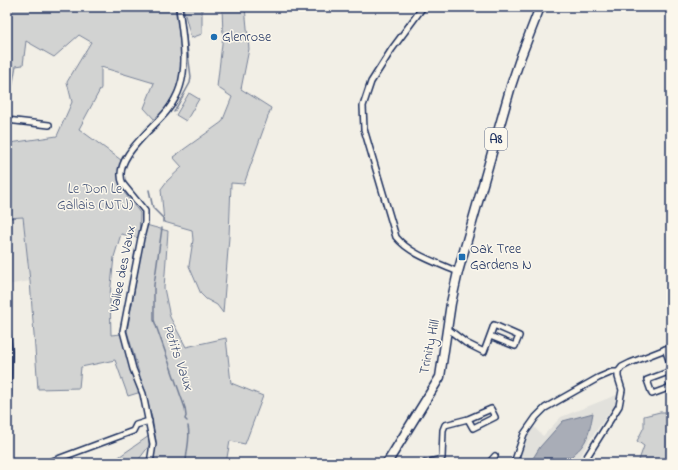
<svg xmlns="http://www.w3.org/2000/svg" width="678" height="470" font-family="'Indie Flower',sans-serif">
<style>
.built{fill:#e2e1dc}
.green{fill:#d2d3d2;stroke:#768198}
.water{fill:#a9adb7;stroke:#707b93}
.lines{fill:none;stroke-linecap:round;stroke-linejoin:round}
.stream{stroke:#707b93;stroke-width:1.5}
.street-casing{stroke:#1b2f5e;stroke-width:8}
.primary-casing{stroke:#1b2f5e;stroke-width:11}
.street{stroke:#fbf7ec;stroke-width:5}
.primary{stroke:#fbf7ec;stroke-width:8}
.poi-dot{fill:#1f6fb2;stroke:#fbf7ec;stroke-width:1.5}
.labels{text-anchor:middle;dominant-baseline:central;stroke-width:3;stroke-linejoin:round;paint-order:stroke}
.shield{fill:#fbf7ec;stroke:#5e6b89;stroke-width:1}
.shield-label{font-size:13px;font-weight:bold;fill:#1b2f5e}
.poi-label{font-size:14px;fill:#1b2f5e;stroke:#fbf7ec;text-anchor:start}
.park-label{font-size:14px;fill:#49587b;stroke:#fbf7ec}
.street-label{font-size:14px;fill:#1b2f5e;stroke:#fbf7ec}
.water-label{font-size:15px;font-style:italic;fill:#465579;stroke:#fbf7ec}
</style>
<rect width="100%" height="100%" fill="#f2efe6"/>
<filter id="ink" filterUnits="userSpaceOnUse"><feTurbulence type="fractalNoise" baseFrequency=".025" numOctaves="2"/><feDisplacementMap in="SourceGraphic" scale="8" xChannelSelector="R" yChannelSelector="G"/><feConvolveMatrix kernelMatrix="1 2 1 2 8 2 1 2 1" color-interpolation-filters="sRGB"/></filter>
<g filter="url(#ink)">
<g class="built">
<path d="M 23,217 L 30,281 L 7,285 L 7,218 Z"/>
<path d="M 619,394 L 618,400 L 589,441 L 577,463 L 516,463 L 522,444 L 533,426 L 543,436 L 561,417 Z"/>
</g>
<g class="green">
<path d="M 7,7 L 175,7 C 178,32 186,62 177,86 C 173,99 164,110 155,120 L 144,108 L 154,83 L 101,67 L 101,88 L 79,129 L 121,160 L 118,175 L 120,187 L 140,213 L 139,238 L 121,234 L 114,257 L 110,295 L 111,335 L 121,334 L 127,357 L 141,392 L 128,396 L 115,360 L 81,367 L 79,388 L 38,389 L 30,281 L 23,217 L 7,218 L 7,161 L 10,143 L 57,136 L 72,102 L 67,82 L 91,42 L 79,35 L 54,57 L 26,41 L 23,65 L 16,66 L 7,118 Z"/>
<path d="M 183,7 L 202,7 L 202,34 L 191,38 Z"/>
<path d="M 222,7 L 245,7 L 249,49 L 241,89 L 271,108 L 244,184 L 231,183 L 229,237 L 223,313 L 217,305 L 206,299 L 201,294 L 189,266 L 193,240 L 192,230 L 164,222 L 161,189 L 167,181 L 182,167 L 173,157 L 222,122 L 232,97 L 217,87 L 223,35 Z"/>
<path d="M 189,93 L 199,99 L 186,121 L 176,115 Z"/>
<path d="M 146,225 L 168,231 L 164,288 L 170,317 L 186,347 L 226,338 L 231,383 L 263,396 L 245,444 L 230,441 L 226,463 L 153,463 L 156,441 L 152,418 L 127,331 Z"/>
<path d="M 660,412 L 671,412 L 671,463 L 638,463 L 644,446 L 637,441 L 644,427 L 644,416 Z"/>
<path d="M 149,436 L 149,446 L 136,463 L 110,463 Z"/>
</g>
<path class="water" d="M 593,413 C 591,424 589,437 582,446 C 577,453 570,455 568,463 L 530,463 L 540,447 L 563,421 Z"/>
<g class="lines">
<g class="stream">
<path d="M 174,112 L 190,83 L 191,77 L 182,7"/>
<path d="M 149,190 L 153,208 L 163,218 L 163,222"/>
<path d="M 162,228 L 154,285 L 154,320 L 185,408 L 186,416 L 185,419 L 187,421"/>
<path d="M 186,463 C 186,451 191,438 188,426"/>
</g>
<g class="street-casing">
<g id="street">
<path d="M 423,7 L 392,49 L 371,82 L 363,106 L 364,129 L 396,237 C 411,255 436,262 458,272"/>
<path d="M 7,120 L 49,125"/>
<path d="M 448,329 L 466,343 L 484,352 L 494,325 L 519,336 L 515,346 L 490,336"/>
<path d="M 7,330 L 9,351 L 8,394 L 7,394"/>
<path d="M 665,349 L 671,366"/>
<path d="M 671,371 L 647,380 L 652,394 L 671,387"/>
<path d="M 47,463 L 133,431 L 136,425 L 149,421"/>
<path d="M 150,463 L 153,444 L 143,394 L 133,369 L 123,331 L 141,238 L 145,222 L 145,211 L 123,184 C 111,159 154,128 167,111 C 172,105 178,94 180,87 C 188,62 182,33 179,7"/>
<path d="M 425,463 L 438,460 L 442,458 L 443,430 L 445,425 L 468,419 L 491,409 L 495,417 L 473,428 L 468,419"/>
<path d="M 489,463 L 495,456"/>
<path d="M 514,463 L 524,434 L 536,417 L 545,408 L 598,378 L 612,372 L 618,372"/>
<path d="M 583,463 L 619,406 L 622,390 L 618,377 L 618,372 L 622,367 L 630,363 L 671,347"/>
</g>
</g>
<g class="primary-casing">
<path id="primary" d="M 387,463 L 440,377 L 451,303 L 458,272 L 511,86 L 521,56 L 540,7"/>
</g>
<use href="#street" class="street"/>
<use href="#primary" class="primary"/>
</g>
</g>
<g class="poi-dot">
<circle cx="214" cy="37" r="4"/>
<rect x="458" y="253" width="8" height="8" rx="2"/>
</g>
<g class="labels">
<rect class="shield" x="485" y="128" width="22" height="22" rx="3"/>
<g class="shield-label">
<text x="496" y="139">A8</text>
</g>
<g class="poi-label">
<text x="222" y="37">Glenrose</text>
<text x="470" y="249">Oak Tree<tspan x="470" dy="16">Gardens N</tspan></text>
</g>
<g class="park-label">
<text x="95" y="189">Le Don Le<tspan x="95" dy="16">Gallais (NTJ)</tspan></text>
</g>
<g class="street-label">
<text transform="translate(123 269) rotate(-79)">Vallee des Vaux</text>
<text transform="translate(430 347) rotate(-78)">Trinity Hill</text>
</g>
<g class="water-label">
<text transform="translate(178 357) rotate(71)">Petits Vaux</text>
</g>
</g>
<rect width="678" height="470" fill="none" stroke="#fbf7ec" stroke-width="24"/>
<rect x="12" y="12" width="654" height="446" fill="none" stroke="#1b2f5e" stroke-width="1.5" filter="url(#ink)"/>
</svg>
